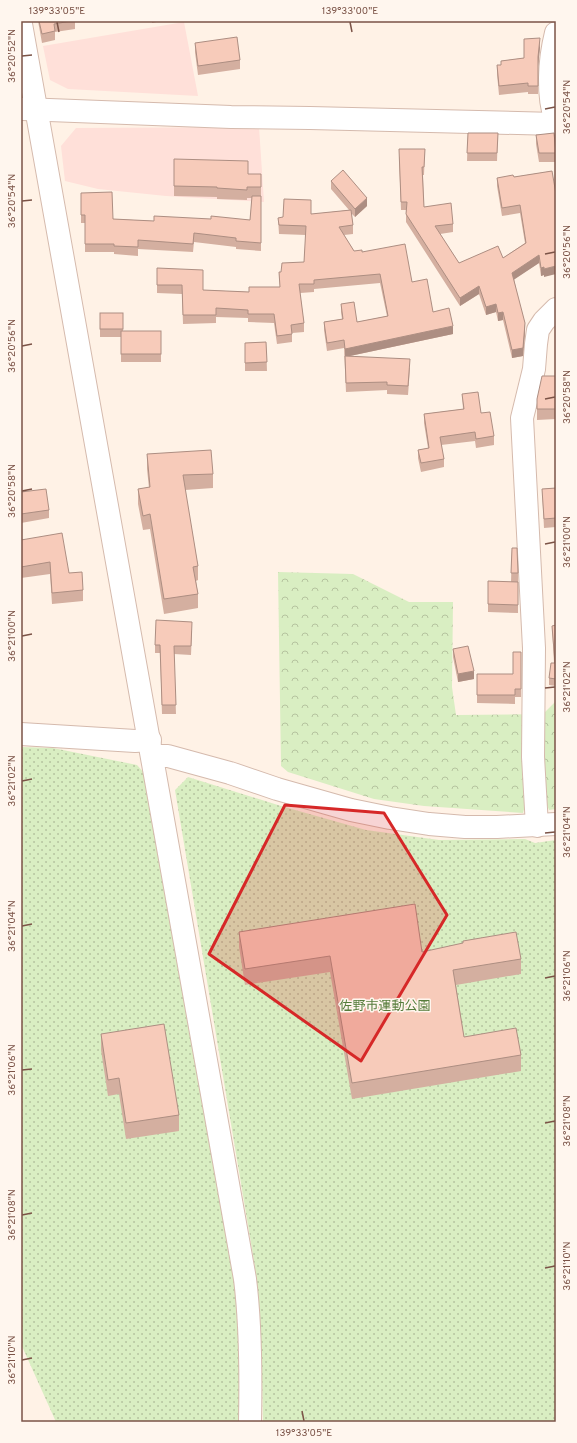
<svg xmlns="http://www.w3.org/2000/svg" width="577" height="1443" font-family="Overpass,'Noto Sans JP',sans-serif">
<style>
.commercial{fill:#ffe0d9}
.forest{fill:url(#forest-crowns)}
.park{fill:url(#park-dots)}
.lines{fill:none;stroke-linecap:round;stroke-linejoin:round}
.minor-casing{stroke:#d5baad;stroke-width:24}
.minor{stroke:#fff;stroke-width:22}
.wall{fill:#d4afa0}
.shaded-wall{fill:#ad8e82}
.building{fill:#f7cbba;stroke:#ad8e82}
.marked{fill:#d62828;fill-opacity:0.2;stroke:#d62828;stroke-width:3;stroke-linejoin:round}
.ticks{fill:none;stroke:#7b5347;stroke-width:1.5}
.labels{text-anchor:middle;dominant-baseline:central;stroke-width:3;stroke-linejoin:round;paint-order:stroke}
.park-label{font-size:13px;fill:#567c3b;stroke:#fff6ee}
.neatline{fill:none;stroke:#7b5347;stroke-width:1.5}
.ticks-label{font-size:10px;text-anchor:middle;fill:#7b5347}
</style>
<defs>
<pattern id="forest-crowns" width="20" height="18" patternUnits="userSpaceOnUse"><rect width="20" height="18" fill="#d9eec2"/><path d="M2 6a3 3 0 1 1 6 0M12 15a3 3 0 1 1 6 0" fill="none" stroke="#b5c39f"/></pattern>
<pattern id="park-dots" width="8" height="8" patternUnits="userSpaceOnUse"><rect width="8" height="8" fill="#d9eec2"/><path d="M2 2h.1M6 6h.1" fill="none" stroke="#b5c39f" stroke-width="1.8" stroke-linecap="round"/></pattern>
</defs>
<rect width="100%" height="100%" fill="#fff2e6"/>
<g class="commercial">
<path d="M 184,22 L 198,96 L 68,89 L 50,80 L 43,46 Z"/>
<path d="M 259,127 L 264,202 L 166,196 L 98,189 L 65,181 L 61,146 L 76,128 Z"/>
</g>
<path class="forest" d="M 278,572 L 353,574 L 409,602 L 453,602 L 452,687 L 456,715 L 543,714 L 556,701 L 556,809 L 549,810 L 544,797 L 527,798 L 523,813 L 424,806 L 374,799 L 288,772 L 281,766 Z"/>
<g class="park">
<path d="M 21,747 L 53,748 L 137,765 L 146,775 L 233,1255 L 242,1334 L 244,1422 L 56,1422 L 21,1344 Z"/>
<path d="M 188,777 L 281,806 L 366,830 L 439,840 L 525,839 L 535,843 L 556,840 L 556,1422 L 263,1422 C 262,1368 261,1314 254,1261 L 175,790 Z"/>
</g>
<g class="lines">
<g class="minor-casing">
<g id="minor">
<path d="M 21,24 L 245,1279 C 251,1327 251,1374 250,1422"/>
<path d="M 556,33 C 549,61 547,95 556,122"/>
<path d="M 23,109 L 231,117 L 310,118 L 556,124"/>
<path d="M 21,734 L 135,741 L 150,740"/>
<path d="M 153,756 L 168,756 L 230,773 L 277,789 L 351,810 L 390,818 L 429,824 L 465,827 L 497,827 L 556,824"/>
<path d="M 537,826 L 533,757 L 534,648 L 522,418 L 534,369 L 536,344 L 538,330 L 544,321 L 556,309"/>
</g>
</g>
<use href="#minor" class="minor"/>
</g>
<g class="wall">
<path d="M 38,21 L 75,21 L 75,29 L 55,32 L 55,40 L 42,43 Z"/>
<path d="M 152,21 L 161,21 L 152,23 Z"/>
<path d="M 195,43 L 240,60 L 240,69 L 198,75 L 195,52 Z"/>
<path d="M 540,47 L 538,66 L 538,94 L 528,94 L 528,92 L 499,95 L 497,74 L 497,65 L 501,65 L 501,61 L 524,58 Z"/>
<path d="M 468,133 L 498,133 L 497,161 L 467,161 Z"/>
<path d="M 536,135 L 556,153 L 556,162 L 539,162 L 536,144 Z"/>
<path d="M 425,149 L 424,175 L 423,175 L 424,207 L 453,224 L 453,232 L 440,234 L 459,263 L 503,258 L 525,243 L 520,213 L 502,216 L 497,186 L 497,178 L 514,177 L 552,171 L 544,277 L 544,275 L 541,276 L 539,263 L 514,279 L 525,331 L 523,356 L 512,358 L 503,320 L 498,321 L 496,312 L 486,315 L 479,294 L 460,306 L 406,222 L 406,210 L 401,210 L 399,157 Z"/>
<path d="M 248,174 L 261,174 L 261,251 L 236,249 L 236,247 L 194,242 L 193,252 L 138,249 L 138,256 L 114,254 L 114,252 L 85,252 L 85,223 L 81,223 L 81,193 L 113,219 L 154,221 L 211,219 L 250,220 L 252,198 L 247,198 L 247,200 L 217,199 L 217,197 L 174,196 L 174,186 Z"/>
<path d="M 331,181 L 367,206 L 355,217 L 351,213 L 353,225 L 353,234 L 344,235 L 354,251 L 362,252 L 412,282 L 433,312 L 453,334 L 350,356 L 410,368 L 408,395 L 387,394 L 387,390 L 346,392 L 344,348 L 327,351 L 324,330 L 324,322 L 342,319 L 341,312 L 341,304 L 357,322 L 387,316 L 380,283 L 314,289 L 314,292 L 300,293 L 304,323 L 304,332 L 292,333 L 292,342 L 277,344 L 274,323 L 248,322 L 248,318 L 216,317 L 216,323 L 183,324 L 182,294 L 157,293 L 157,268 L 203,290 L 249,292 L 280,287 L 279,272 L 281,272 L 304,262 L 306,235 L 279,234 L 278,218 L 349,210 L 331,189 Z"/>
<path d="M 100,313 L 123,313 L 123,331 L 161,331 L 161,362 L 121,362 L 121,337 L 100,337 Z"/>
<path d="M 266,342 L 267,371 L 245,371 L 245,343 Z"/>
<path d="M 556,376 L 556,419 L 537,420 L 537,399 Z"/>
<path d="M 462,394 L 481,413 L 494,436 L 494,445 L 476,448 L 475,441 L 441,445 L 444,459 L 444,467 L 421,472 L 418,458 L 418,450 L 428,448 L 424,423 L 424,414 L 463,409 Z"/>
<path d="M 147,454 L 213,474 L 213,488 L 185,490 L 198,566 L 198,580 L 196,581 L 198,594 L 198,608 L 164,614 L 150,529 L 143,530 L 138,504 L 138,489 L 149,488 L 147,469 Z"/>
<path d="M 556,488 L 556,527 L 544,528 L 542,489 Z"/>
<path d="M 21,492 L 49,510 L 49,518 L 21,523 Z"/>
<path d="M 21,540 L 69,573 L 83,590 L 83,601 L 52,604 L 50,574 L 21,578 Z"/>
<path d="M 512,548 L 518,573 L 518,613 L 488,612 L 488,581 L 511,582 Z"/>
<path d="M 556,625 L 556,686 L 549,685 L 549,678 L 554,663 L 552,626 Z"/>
<path d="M 192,631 L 191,655 L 174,654 L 176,714 L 162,714 L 160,653 L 155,653 L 155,645 Z"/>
<path d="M 453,649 L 474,679 L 458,682 L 453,657 Z"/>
<path d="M 521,652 L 521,697 L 515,697 L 515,704 L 477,703 L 477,674 L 513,674 Z"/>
<path d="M 239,932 L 422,952 L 521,959 L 521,974 L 456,985 L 464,1037 L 521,1055 L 521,1071 L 352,1099 L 330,972 L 245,985 L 239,947 Z"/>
<path d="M 101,1034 L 179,1115 L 179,1131 L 126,1139 L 119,1094 L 108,1096 L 101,1050 Z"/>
</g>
<g class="shaded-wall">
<path d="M 540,38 L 540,47 L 538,66 L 538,57 Z"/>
<path d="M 367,198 L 367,206 L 355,217 L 355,209 Z"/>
<path d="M 539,255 L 539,263 L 512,281 L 512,273 Z"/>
<path d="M 556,266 L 556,274 L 544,277 L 544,269 Z"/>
<path d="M 544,267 L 544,275 L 541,276 L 541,268 Z"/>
<path d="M 479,286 L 479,294 L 460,306 L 460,298 Z"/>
<path d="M 496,304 L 496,312 L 486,315 L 486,307 Z"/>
<path d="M 503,312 L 503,320 L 498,321 L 498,313 Z"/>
<path d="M 525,323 L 525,331 L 523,356 L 512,358 L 512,350 Z"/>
<path d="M 453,326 L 453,334 L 345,357 L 345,349 Z"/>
<path d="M 474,671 L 474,679 L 458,682 L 458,674 Z"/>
</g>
<g class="building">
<path d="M 39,21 L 71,21 L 54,24 L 55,31 L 42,34 Z"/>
<path d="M 237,37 L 240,60 L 198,66 L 195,43 Z"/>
<path d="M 540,38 L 538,57 L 538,86 L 528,86 L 528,83 L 499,86 L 497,65 L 501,65 L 501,61 L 524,58 L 524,39 Z"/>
<path d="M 468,133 L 498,133 L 497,153 L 467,153 Z"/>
<path d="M 554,133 L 556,153 L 539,153 L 536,135 Z"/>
<path d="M 399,149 L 425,149 L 424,167 L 422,167 L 424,207 L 451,203 L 453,224 L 435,226 L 459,263 L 498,246 L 503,258 L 526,243 L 520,205 L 502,208 L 497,178 L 513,175 L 514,177 L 552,171 L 556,194 L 556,266 L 544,269 L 544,267 L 541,268 L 539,255 L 512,273 L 525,323 L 523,348 L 512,350 L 503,312 L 498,313 L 496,304 L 486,307 L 479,286 L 460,298 L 406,214 L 407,202 L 401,202 Z"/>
<path d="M 174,159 L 248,161 L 248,174 L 261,174 L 261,187 L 247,187 L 247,190 L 217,188 L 217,187 L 174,186 Z"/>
<path d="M 343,170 L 367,198 L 355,209 L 331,181 Z"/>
<path d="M 112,192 L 113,219 L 154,221 L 154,216 L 211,219 L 211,216 L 250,220 L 252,196 L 261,196 L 261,243 L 236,241 L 236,238 L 194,233 L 193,244 L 138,240 L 138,247 L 114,246 L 114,244 L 85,244 L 85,215 L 81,215 L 81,193 Z"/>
<path d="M 284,199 L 311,200 L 311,214 L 351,210 L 353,225 L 339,227 L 354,251 L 362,250 L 362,252 L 405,244 L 412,282 L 427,279 L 433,312 L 449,308 L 453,326 L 345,349 L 344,340 L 327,343 L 324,322 L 343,319 L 341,304 L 354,302 L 357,322 L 388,316 L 380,274 L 314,280 L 314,284 L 299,284 L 304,323 L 291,325 L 292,334 L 277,336 L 274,314 L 248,314 L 248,310 L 216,308 L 216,315 L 183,315 L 182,285 L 157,285 L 157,268 L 203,270 L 203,290 L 249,292 L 249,287 L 280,287 L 279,272 L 281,272 L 282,263 L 304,262 L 306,226 L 279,225 L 278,218 L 283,217 Z"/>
<rect x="100" y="313" width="23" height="16"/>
<rect x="121" y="331" width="40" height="23"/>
<path d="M 266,342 L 267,362 L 245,363 L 245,343 Z"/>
<path d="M 345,356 L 410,359 L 408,386 L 387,385 L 387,382 L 346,383 Z"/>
<path d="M 542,376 L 556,376 L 556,409 L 537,409 L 537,399 Z"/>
<path d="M 478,392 L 481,413 L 490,412 L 494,436 L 476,439 L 475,432 L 440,437 L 444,459 L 421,463 L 418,450 L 429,448 L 424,414 L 464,409 L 462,394 Z"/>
<path d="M 211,450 L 213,474 L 183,475 L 198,566 L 193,567 L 198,594 L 164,599 L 150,514 L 143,516 L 138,489 L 150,487 L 147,454 Z"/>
<path d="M 556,488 L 556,518 L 544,519 L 542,489 Z"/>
<path d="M 46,489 L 49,510 L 21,514 L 21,492 Z"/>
<path d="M 62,533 L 69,573 L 82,572 L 83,590 L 52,593 L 50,562 L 21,567 L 21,540 Z"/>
<path d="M 512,548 L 517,548 L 518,573 L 511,573 Z"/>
<path d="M 488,581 L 518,582 L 518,605 L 488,604 Z"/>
<path d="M 156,620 L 192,622 L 191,646 L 174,646 L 176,705 L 162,705 L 160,645 L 155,645 Z"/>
<path d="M 556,625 L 556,679 L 549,678 L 551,663 L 555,663 L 552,626 Z"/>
<path d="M 468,646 L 474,671 L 458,674 L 453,649 Z"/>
<path d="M 513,652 L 521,652 L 521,689 L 515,689 L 515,695 L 477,695 L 477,674 L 513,674 Z"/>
<path d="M 415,904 L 422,952 L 463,943 L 463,941 L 516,932 L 521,959 L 453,970 L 464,1037 L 516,1028 L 521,1055 L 352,1083 L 330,956 L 245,969 L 239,932 Z"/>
<path d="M 164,1024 L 179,1115 L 126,1123 L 119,1078 L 108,1080 L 101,1034 Z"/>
</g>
<path class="marked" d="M 285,805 L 384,813 L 447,915 L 361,1061 L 209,954 Z"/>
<path class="ticks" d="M 57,22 L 59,32M 350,22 L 352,32M 22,56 L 32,55M 545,109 L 555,107M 22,201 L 32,200M 545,254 L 555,252M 22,346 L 32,344M 545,399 L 555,397M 22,491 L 32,489M 545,544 L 555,542M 22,636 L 32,634M 545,688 L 555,687M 22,781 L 32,779M 545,833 L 555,832M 22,926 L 32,924M 545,978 L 555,976M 22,1070 L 32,1069M 545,1123 L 555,1121M 22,1215 L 32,1213M 545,1268 L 555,1266M 22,1360 L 32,1358M 302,1411 L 304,1421"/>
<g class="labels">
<g class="park-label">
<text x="385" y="1007">佐野市運動公園</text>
</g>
</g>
<rect width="577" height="1443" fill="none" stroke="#fff6ee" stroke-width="44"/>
<rect x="22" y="22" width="533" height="1399" class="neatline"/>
<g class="ticks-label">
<text x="57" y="14">139°33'05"E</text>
<text x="350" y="14">139°33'00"E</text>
<text transform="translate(11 56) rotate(-90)" y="4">36°20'52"N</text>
<text transform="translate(566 107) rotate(-90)" y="4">36°20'54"N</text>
<text transform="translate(11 201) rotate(-90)" y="4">36°20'54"N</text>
<text transform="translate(566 252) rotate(-90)" y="4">36°20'56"N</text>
<text transform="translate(11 346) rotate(-90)" y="4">36°20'56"N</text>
<text transform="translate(566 397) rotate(-90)" y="4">36°20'58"N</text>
<text transform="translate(11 491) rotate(-90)" y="4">36°20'58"N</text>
<text transform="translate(566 542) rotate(-90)" y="4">36°21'00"N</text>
<text transform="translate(11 636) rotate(-90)" y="4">36°21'00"N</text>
<text transform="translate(566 687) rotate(-90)" y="4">36°21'02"N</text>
<text transform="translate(11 781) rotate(-90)" y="4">36°21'02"N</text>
<text transform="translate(566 832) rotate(-90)" y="4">36°21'04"N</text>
<text transform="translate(11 926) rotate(-90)" y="4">36°21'04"N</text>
<text transform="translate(566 976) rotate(-90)" y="4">36°21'06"N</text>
<text transform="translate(11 1070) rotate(-90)" y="4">36°21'06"N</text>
<text transform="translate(566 1121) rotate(-90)" y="4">36°21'08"N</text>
<text transform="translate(11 1215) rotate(-90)" y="4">36°21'08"N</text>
<text transform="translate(566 1266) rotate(-90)" y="4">36°21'10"N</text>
<text transform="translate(11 1360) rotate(-90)" y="4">36°21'10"N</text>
<text x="304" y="1436">139°33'05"E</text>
</g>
</svg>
